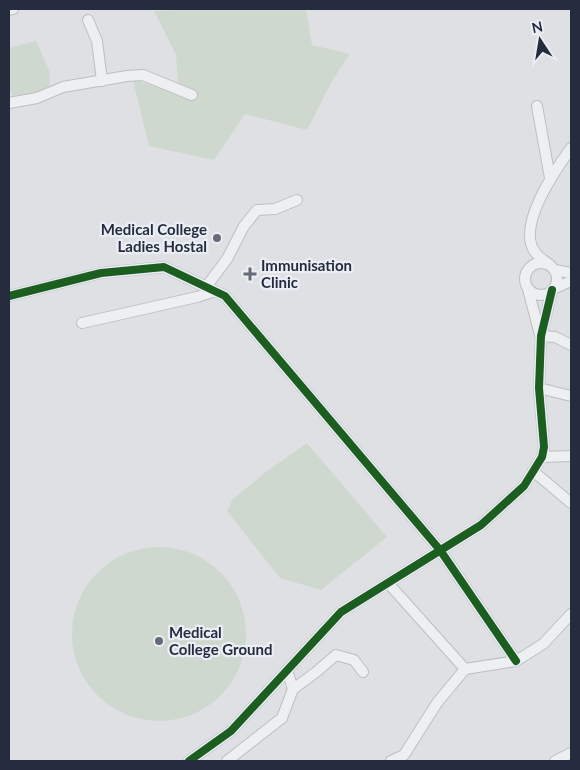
<svg xmlns="http://www.w3.org/2000/svg" width="580" height="770" font-family="Lato,sans-serif">
<style>
.green{fill:#ced8cf}
.lines{fill:none;stroke-linecap:round;stroke-linejoin:round}
.minor-casing{stroke:#bdbec2;stroke-width:12}
.minor{stroke:#eeeff1;stroke-width:10}
.cycleway-casing{stroke:#ebeef5;stroke-width:11}
.cycleway{stroke:#1b5e20;stroke-width:8}
.poi-dot{fill:#666b78;stroke:#ebeef5;stroke-width:2}
.labels{text-anchor:middle;dominant-baseline:central;stroke-width:4.5;stroke-linejoin:round;paint-order:stroke}
.poi-label{font-size:15px;font-weight:bold;fill:#252c3e;stroke:#ebeef5;text-anchor:start}
</style>
<rect width="100%" height="100%" fill="#dfe0e4"/>
<g class="green">
<path d="M 209,9 L 306,9 L 312,45 L 350,54 L 333,79 L 307,130 L 245,114 L 214,160 L 149,146 L 133,80 L 179,92 L 176,55 L 154,11 Z"/>
<path d="M 36,41 L 50,73 L 49,86 L 33,94 L 14,100 L 9,86 L 9,48 Z"/>
<path d="M 307,443 L 387,537 L 321,590 L 280,578 L 227,511 L 233,499 L 266,472 Z"/>
<circle cx="159" cy="634" r="87"/>
</g>
<g class="lines">
<g class="minor-casing">
<g id="minor">
<path d="M 9,10 L 13,9"/>
<path d="M 88,20 L 97,41 L 102,81"/>
<path d="M 9,103 L 37,98 L 63,87 L 127,76 L 143,75 L 192,95"/>
<path d="M 537,106 L 550,178"/>
<circle cx="541" cy="279" r="16"/>
<path d="M 550,265 C 545,261 538,257 535,252 C 516,226 556,169 571,148"/>
<path d="M 555,270 L 571,273"/>
<path d="M 206,287 L 227,259 L 244,226 L 257,210 L 275,209 L 297,200"/>
<path d="M 528,289 L 540,335"/>
<path d="M 553,289 L 571,281"/>
<path d="M 9,296 L 101,273 L 164,267 L 225,296 L 440,550 L 516,661"/>
<path d="M 82,323 L 197,297 L 215,291"/>
<path d="M 541,336 L 555,337 L 571,345"/>
<path d="M 539,388 L 571,396"/>
<path d="M 542,457 L 571,456"/>
<path d="M 533,471 L 571,503"/>
<path d="M 388,583 L 465,669"/>
<path d="M 293,689 L 315,673 L 336,655 L 354,660 L 363,672"/>
<path d="M 189,761 L 231,731 L 341,612 L 481,525 L 524,486 L 542,457 L 544,447 L 539,388 L 541,336 L 552,290"/>
<path d="M 227,761 L 282,718 L 293,689 L 287,670"/>
<path d="M 391,761 L 404,755 L 437,703 L 465,669 L 516,661 L 543,644 L 571,614"/>
<path d="M 555,761 L 571,753"/>
</g>
</g>
<use href="#minor" class="minor"/>
<g class="cycleway-casing">
<g id="cycleway">
<path d="M 9,296 L 101,273 L 164,267 L 225,296 L 440,550 L 516,661"/>
<path d="M 189,761 L 231,731 L 341,612 L 481,525 L 524,486 L 542,457 L 544,447 L 539,388 L 541,336 L 552,290"/>
</g>
</g>
<use href="#cycleway" class="cycleway"/>
</g>
<g class="poi-dot">
<circle cx="217" cy="238" r="5"/>
<path d="M247.5 266.5h5v5h5v5h-5v5h-5v-5h-5v-5h5z"/>
<circle cx="159" cy="641" r="5"/>
</g>
<g class="labels">
<g class="poi-label">
<text x="207" y="229" text-anchor="end">Medical College<tspan x="207" dy="17">Ladies Hostal</tspan></text>
<text x="261" y="265">Immunisation<tspan x="261" dy="17">Clinic</tspan></text>
<text x="169" y="632">Medical<tspan x="169" dy="17">College Ground</tspan></text>
</g>
</g>
<rect width="580" height="770" fill="none" stroke="#252c3e" stroke-width="20"/>
<g transform="translate(540 40) rotate(348)" stroke="#ebeef5" stroke-width="4" paint-order="stroke">
<path d="M0-4L9 19L0 12L-9 19Z" fill="#252c3e"/>
<text y="-8" font-size="14" font-weight="bold" text-anchor="middle" fill="#252c3e">N</text>
</g>
</svg>
